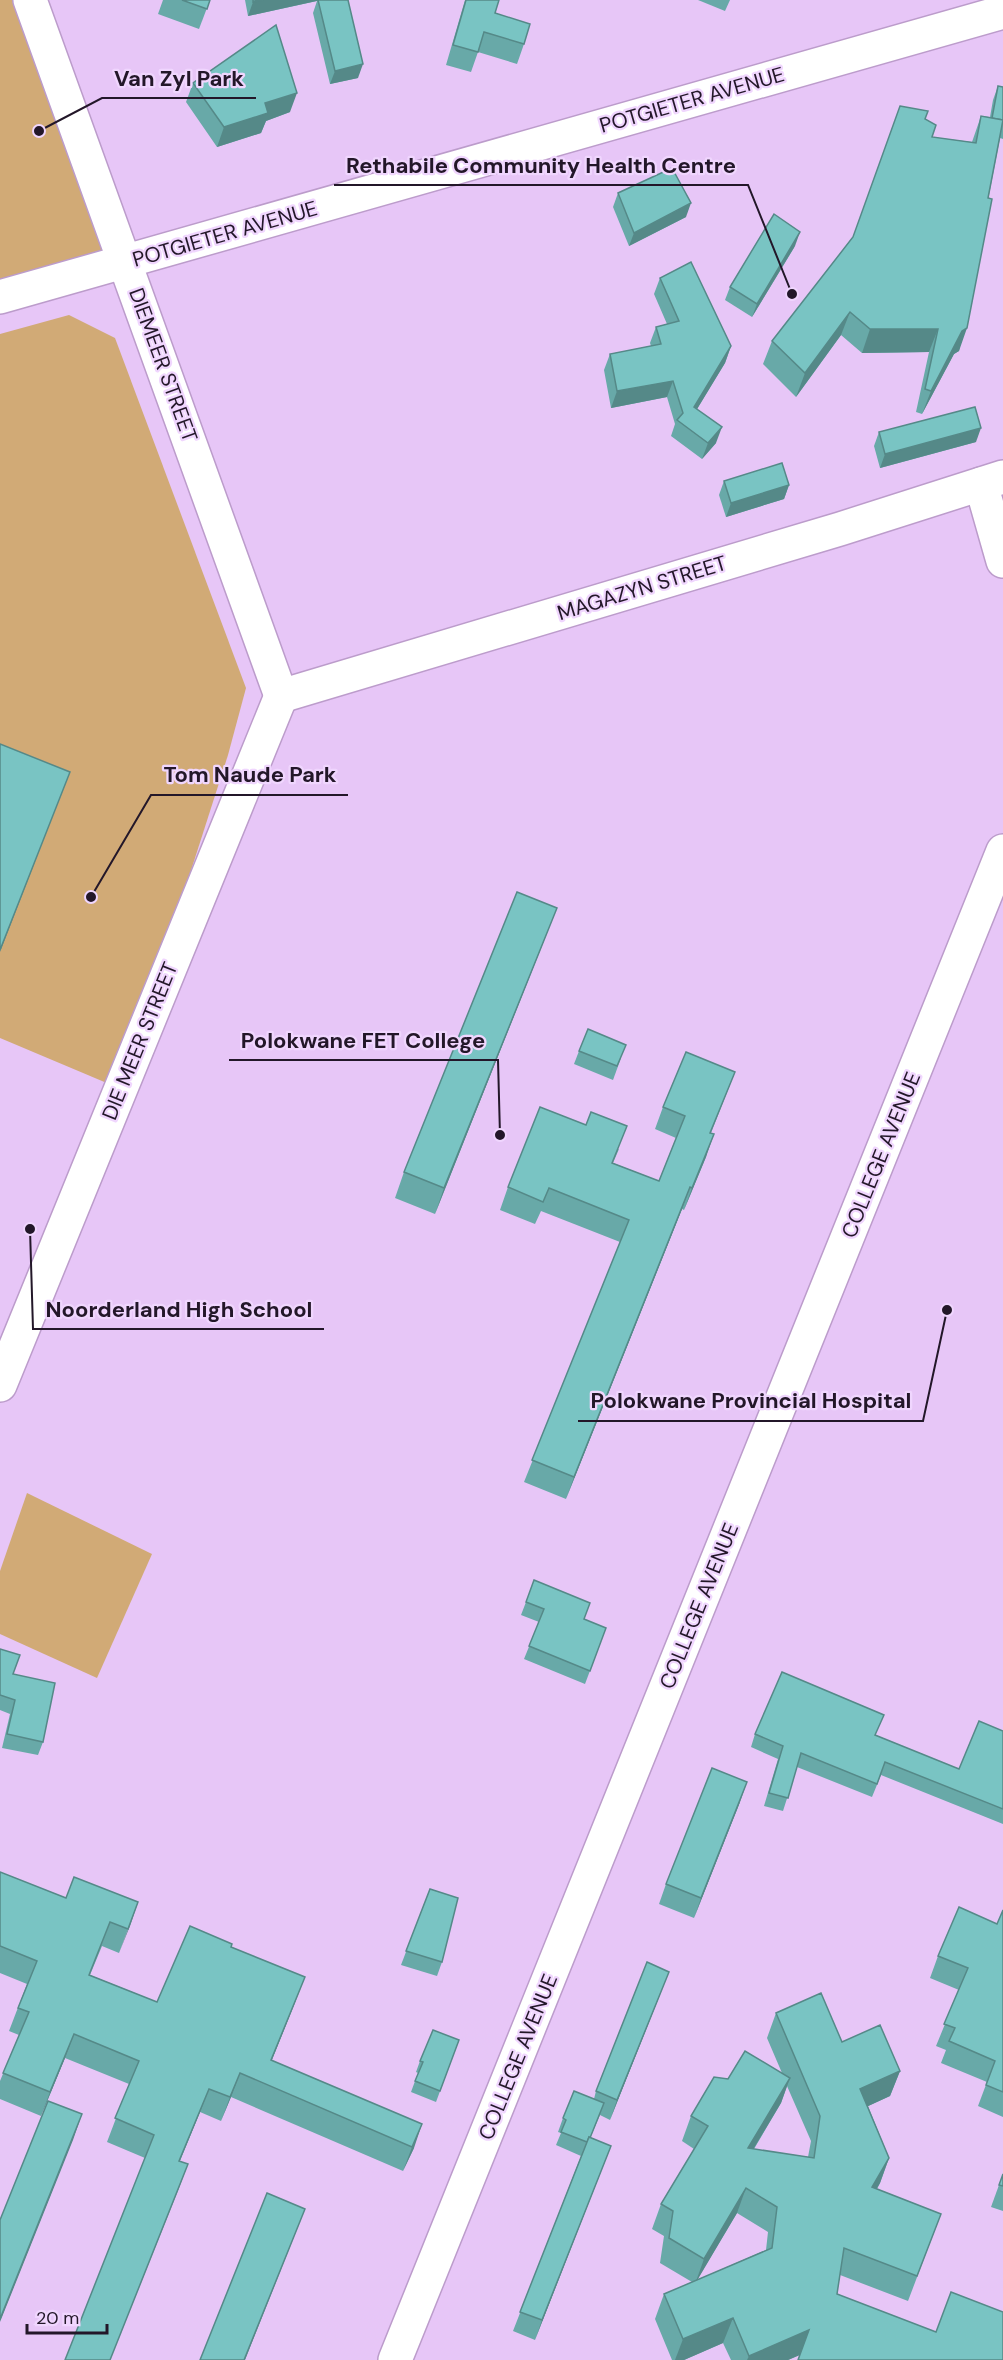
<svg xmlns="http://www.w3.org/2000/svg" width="1003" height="2360" font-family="'DM Sans',sans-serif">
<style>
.green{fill:#d1aa76}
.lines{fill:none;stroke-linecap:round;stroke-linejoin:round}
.minor-casing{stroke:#bc9ccb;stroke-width:36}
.minor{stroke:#fff;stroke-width:33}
.wall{fill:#68a9a8;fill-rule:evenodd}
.shaded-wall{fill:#558988}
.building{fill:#79c4c3;stroke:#558988;stroke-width:1.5}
.labels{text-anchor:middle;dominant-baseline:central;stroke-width:4.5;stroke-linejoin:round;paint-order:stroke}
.street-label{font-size:21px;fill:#231729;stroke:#f0d6fe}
.leader{fill:none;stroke:#231729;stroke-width:2}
.callout-dot{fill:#231729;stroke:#f0d6fe;stroke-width:2}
.callout-label{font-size:22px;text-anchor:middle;font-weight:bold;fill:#231729;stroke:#f0d6fe;stroke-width:4.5;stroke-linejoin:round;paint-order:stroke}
</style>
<rect width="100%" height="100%" fill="#e7c6f7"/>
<g class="green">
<path d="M 0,0 L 30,0 L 126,262 L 0,297 Z"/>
<path d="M 69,315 L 115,338 L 246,688 L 228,755 L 121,1089 L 0,1038 L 0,334 Z"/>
<path d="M 27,1493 L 152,1554 L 97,1678 L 0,1634 L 0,1571 Z"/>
</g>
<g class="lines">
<g class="minor-casing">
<g id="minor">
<path d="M 30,0 L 281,696"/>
<path d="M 0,297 L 1003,12"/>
<path d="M 981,484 L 1003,561"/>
<path d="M 281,696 L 840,529 L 1003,477"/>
<path d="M 0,1385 L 281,696"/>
<path d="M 395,2360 L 1003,851"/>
</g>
</g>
<use href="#minor" class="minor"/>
</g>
<g class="wall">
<path d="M 163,0 L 210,0 L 199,29 L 158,14 Z"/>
<path d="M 245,0 L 348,0 L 358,78 L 330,84 L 313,13 L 317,1 L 248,16 Z"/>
<path d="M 465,0 L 499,0 L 495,13 L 524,44 L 517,64 L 478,52 L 471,72 L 446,65 Z"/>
<path d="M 698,0 L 730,0 L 725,11 Z"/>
<path d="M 193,83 L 290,112 L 266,121 L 261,133 L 217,147 L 186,102 Z"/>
<path d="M 998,86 L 1003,87 L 1003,139 L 1000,138 L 959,351 L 954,354 L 922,414 L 916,412 L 929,352 L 862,353 L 841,335 L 796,397 L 763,364 L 772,341 L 853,237 L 925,119 L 932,137 L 972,142 L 981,116 L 990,117 L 993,100 Z"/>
<path d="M 618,193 L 686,217 L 629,246 L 613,207 Z"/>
<path d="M 795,246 L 752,317 L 725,300 L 730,287 Z"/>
<path d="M 660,278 L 731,346 L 725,363 L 697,409 L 716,443 L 702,459 L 671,436 L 675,424 L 667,397 L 611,408 L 604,370 L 610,354 L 651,346 L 650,343 L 656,327 L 667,324 L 654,294 Z"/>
<path d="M 879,432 L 976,442 L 880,468 L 874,446 Z"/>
<path d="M 724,481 L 789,485 L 784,499 L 726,517 L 719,495 Z"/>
<path d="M 547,933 L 435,1214 L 395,1198 L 404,1172 Z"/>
<path d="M 579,1051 L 621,1058 L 613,1080 L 574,1064 Z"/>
<path d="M 735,1072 L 711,1133 L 706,1157 L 684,1210 L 682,1209 L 566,1499 L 524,1482 L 620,1242 L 541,1211 L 535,1224 L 500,1210 L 508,1187 L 619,1149 L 613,1163 L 659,1181 L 676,1138 L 655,1129 L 663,1107 Z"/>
<path d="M 526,1602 L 584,1620 L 606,1628 L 585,1684 L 524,1659 L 539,1622 L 521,1615 Z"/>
<path d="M 0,1649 L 13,1674 L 43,1742 L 38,1755 L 2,1748 L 10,1714 L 0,1710 Z"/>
<path d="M 1003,1731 L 1003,1824 L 881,1775 L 872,1797 L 797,1767 L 783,1811 L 764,1806 L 778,1759 L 751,1747 L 755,1734 L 876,1736 L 959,1769 Z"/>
<path d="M 740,1802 L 694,1918 L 659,1904 L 666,1884 Z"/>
<path d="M 0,1872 L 66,1898 L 138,1902 L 119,1953 L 102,1946 L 90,1975 L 157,2002 L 231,1947 L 296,2000 L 272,2060 L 414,2148 L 403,2171 L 231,2097 L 221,2121 L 200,2112 L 180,2161 L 179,2188 L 145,2158 L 107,2142 L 129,2084 L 65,2058 L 41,2116 L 0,2099 L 0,2081 L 19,2035 L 9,2031 L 27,1984 L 0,1973 Z"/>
<path d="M 430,1889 L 442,1962 L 437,1976 L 401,1965 Z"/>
<path d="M 1003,1910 L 1003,2117 L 978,2106 L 987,2082 L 941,2063 L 946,2050 L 936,2046 L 959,1990 L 930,1978 L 938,1956 L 997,1924 Z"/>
<path d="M 661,1992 L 610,2120 L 600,2115 L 590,2138 L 611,2146 L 535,2340 L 513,2331 L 581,2156 L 556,2145 L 561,2133 L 558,2132 L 563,2118 L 594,2099 L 596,2091 Z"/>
<path d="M 776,2013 L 842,2042 L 900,2071 L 890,2096 L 868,2106 L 889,2158 L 880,2183 L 877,2189 L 941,2214 L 908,2301 L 840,2275 L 837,2294 L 1003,2360 L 799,2355 L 788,2360 L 731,2360 L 723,2343 L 684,2360 L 672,2360 L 655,2319 L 664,2294 L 692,2282 L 660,2263 L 664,2236 L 652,2229 L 661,2204 L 694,2149 L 682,2141 L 691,2116 L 728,2079 L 782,2073 L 767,2038 ZM 787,2086 L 811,2141 L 808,2157 L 754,2149 L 781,2103 ZM 737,2213 L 768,2232 L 766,2250 L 697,2280 Z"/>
<path d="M 459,2040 L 436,2102 L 411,2092 L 418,2073 L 416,2072 L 420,2061 Z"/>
<path d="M 1003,2174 L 1003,2211 L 991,2207 Z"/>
</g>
<g class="shaded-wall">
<path d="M 263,0 L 321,0 L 248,16 L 253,2 Z"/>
<path d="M 363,64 L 358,78 L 330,84 L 335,71 Z"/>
<path d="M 297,93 L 290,112 L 266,121 L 261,133 L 217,147 L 224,127 L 265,103 Z"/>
<path d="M 691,203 L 686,217 L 629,246 L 634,233 Z"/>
<path d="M 800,232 L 795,246 L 752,317 L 757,304 Z"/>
<path d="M 850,312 L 841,335 L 796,397 L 805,373 Z"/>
<path d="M 967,328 L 959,351 L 954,354 L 922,414 L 931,391 L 962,331 Z"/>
<path d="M 870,329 L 938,329 L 929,352 L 862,353 Z"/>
<path d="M 731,346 L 725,363 L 688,424 L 694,407 Z"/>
<path d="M 673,381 L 667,397 L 611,408 L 617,391 Z"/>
<path d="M 722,427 L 716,443 L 702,459 L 708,443 Z"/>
<path d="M 981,428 L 976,442 L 880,468 L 885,454 Z"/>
<path d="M 789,485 L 784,499 L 726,517 L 731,503 Z"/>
<path d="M 70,772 L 60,797 L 0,952 L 0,950 Z"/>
<path d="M 557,908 L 547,933 L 435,1214 L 444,1188 Z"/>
<path d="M 714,1134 L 706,1157 L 684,1210 L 692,1188 Z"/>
<path d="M 690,1187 L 682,1209 L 566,1499 L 574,1477 Z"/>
<path d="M 747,1782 L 740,1802 L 694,1918 L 701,1898 Z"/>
<path d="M 138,1902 L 130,1926 L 119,1953 L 128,1929 Z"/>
<path d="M 669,1972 L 661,1992 L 610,2120 L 617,2100 Z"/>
<path d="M 305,1977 L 296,2000 L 262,2084 L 271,2060 Z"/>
<path d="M 74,2034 L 65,2058 L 41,2116 L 50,2092 Z"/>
<path d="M 900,2071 L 890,2096 L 851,2114 L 860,2089 Z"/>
<path d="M 240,2073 L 231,2097 L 221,2121 L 230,2097 Z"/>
<path d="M 790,2078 L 781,2103 L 739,2173 L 748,2148 Z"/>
<path d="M 209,2089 L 200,2112 L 170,2184 L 179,2161 Z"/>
<path d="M 82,2114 L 73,2140 L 0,2322 L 0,2319 Z"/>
<path d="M 422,2124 L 414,2148 L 403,2171 L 412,2147 Z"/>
<path d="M 611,2146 L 603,2166 L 535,2340 L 542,2320 Z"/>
<path d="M 889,2158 L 880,2183 L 863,2212 L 872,2187 Z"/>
<path d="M 188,2164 L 179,2188 L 110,2360 Z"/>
<path d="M 746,2188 L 737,2213 L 695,2284 L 704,2259 Z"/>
<path d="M 305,2209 L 245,2360 L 244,2360 Z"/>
<path d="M 733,2318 L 723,2343 L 684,2360 L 675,2360 L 683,2339 Z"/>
<path d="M 809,2330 L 800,2355 L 788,2360 L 747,2360 L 749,2356 Z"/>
</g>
<g class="building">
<path d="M 182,0 L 210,0 L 207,9 Z"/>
<path d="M 253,0 L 263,0 L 253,2 Z"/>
<path d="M 318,0 L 348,0 L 363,64 L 335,71 Z"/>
<path d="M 466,0 L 499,0 L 495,13 L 530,24 L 524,44 L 484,32 L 478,52 L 453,45 Z"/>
<path d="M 276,25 L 297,93 L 265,103 L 268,113 L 224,127 L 193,83 Z"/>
<path d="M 998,86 L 1003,87 L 1003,120 L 992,118 Z"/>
<path d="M 900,106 L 928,111 L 925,119 L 936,125 L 932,137 L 976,143 L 981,116 L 1003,120 L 988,198 L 992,199 L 967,328 L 962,331 L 931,391 L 925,389 L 938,329 L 870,329 L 850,312 L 805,373 L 772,341 L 853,237 Z"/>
<path d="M 672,168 L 691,203 L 634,233 L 618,193 Z"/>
<path d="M 774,214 L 800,232 L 757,304 L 730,287 Z"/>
<path d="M 691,262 L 731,346 L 694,407 L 722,427 L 708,443 L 677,420 L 683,413 L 673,381 L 617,391 L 610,354 L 661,344 L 656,327 L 679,321 L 660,278 Z"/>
<path d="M 975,407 L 981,428 L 885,454 L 879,432 Z"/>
<path d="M 782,463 L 789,485 L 731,503 L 724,481 Z"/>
<path d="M 0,744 L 70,772 L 0,950 Z"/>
<path d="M 517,892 L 557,908 L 444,1188 L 404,1172 Z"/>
<path d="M 588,1029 L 626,1045 L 617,1066 L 579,1051 Z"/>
<path d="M 686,1052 L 735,1072 L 710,1133 L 714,1134 L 692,1188 L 690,1187 L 574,1477 L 532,1460 L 629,1220 L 549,1188 L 543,1202 L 508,1187 L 540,1107 L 586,1125 L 591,1112 L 627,1126 L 612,1163 L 659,1181 L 685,1116 L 663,1107 Z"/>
<path d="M 534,1580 L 590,1603 L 584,1619 L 606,1628 L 590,1671 L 529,1646 L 544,1609 L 526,1602 Z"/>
<path d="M 0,1649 L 20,1655 L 13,1674 L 55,1683 L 43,1742 L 7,1734 L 15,1700 L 0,1695 Z"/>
<path d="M 782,1672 L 884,1715 L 875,1735 L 959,1769 L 979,1721 L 1003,1731 L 1003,1809 L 885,1762 L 877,1784 L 801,1753 L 788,1798 L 769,1793 L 783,1746 L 755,1734 Z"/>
<path d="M 712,1768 L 747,1782 L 701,1898 L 666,1884 Z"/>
<path d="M 0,1872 L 66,1898 L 74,1877 L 138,1902 L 128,1929 L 110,1922 L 89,1975 L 157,2002 L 190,1926 L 232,1944 L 231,1947 L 305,1977 L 271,2060 L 422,2124 L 412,2147 L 240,2073 L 230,2097 L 209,2089 L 179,2161 L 188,2164 L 110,2360 L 65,2360 L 154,2135 L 115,2118 L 139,2061 L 74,2034 L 50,2092 L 3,2073 L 29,2012 L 18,2008 L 37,1961 L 0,1946 Z"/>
<path d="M 430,1889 L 458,1898 L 442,1962 L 406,1951 Z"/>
<path d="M 959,1907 L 997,1924 L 1003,1910 L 1003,2092 L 986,2085 L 995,2061 L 949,2041 L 955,2028 L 944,2024 L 968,1968 L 938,1956 Z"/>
<path d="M 647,1962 L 669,1972 L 617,2100 L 596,2091 Z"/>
<path d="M 821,1993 L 842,2042 L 880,2025 L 900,2071 L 860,2089 L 889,2158 L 872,2187 L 941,2214 L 917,2276 L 844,2248 L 837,2294 L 936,2332 L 951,2292 L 1003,2312 L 1003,2360 L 798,2360 L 809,2330 L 749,2356 L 733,2318 L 683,2339 L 664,2294 L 772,2248 L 777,2207 L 746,2188 L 704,2259 L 669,2238 L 673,2211 L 661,2204 L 708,2126 L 691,2116 L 714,2077 L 728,2079 L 745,2051 L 790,2078 L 748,2148 L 814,2158 L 820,2116 L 776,2013 Z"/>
<path d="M 433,2030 L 459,2040 L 440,2091 L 415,2081 L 423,2062 L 420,2061 Z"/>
<path d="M 574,2091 L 604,2103 L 590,2138 L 589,2137 L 587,2142 L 561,2132 L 566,2120 L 563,2118 Z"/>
<path d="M 48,2101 L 82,2114 L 0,2319 L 0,2220 Z"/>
<path d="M 589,2137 L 611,2146 L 542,2320 L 520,2312 Z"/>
<path d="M 1003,2174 L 1003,2186 L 999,2185 Z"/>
<path d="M 267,2193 L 305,2209 L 244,2360 L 200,2360 Z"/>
</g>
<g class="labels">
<g class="street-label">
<text transform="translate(692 100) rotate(-16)">POTGIETER AVENUE</text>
<text transform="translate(225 234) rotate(-16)">POTGIETER AVENUE</text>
<text transform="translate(163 365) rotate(70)">DIEMEER STREET</text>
<text transform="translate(642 588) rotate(-17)">MAGAZYN STREET</text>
<text transform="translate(140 1041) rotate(-68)">DIE MEER STREET</text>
<text transform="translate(881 1155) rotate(-68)">COLLEGE AVENUE</text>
<text transform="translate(699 1606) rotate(-68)">COLLEGE AVENUE</text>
<text transform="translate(518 2057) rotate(-68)">COLLEGE AVENUE</text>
</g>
</g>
<path class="leader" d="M39 131L102 98H256M792 294L748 185H334M91 897L151 795H348M500 1135L498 1060H229M30 1229L33 1329H324M947 1310L923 1421H578"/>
<g class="callout-dot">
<circle cx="39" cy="131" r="6"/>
<circle cx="792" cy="294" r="6"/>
<circle cx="91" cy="897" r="6"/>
<circle cx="500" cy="1135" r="6"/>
<circle cx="30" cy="1229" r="6"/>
<circle cx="947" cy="1310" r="6"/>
</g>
<g class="callout-label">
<text x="179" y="86">Van Zyl Park</text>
<text x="541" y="173">Rethabile Community Health Centre</text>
<text x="250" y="782">Tom Naude Park</text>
<text x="363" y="1048">Polokwane FET College</text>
<text x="179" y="1317">Noorderland High School</text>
<text x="751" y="1408">Polokwane Provincial Hospital</text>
</g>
<path d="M27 2324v9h80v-9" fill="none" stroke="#231729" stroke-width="3"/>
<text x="36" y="2324" font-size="18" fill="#231729" stroke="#f0d6fe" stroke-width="4.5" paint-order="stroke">20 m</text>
</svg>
